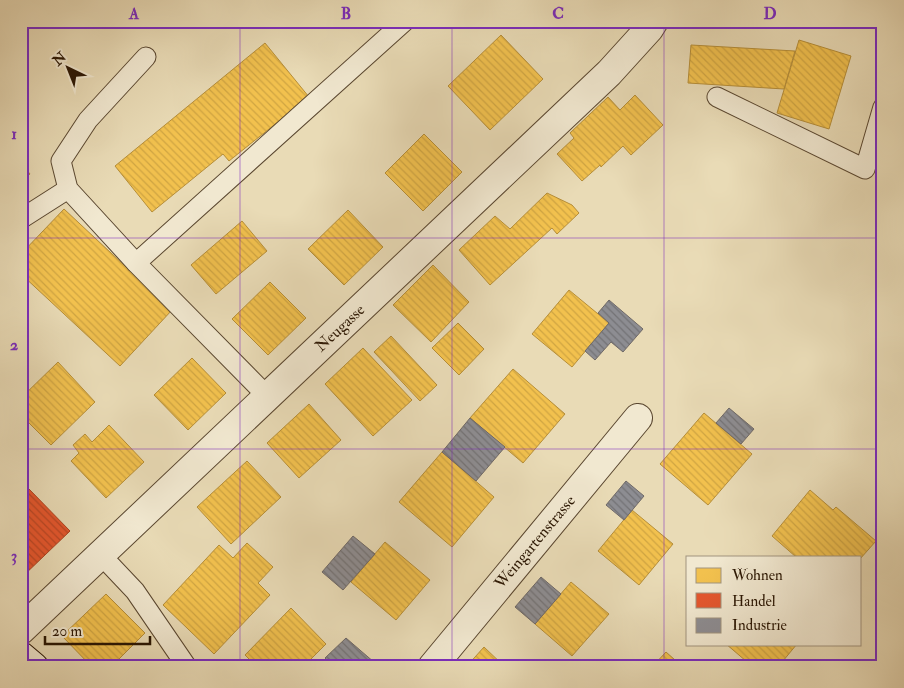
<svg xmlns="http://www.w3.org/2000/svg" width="904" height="688" font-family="'IM FELL Double Pica',serif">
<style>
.homes{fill:url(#homes-back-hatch);stroke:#b68e38}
.shops{fill:url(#shops-back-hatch);stroke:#ac4421}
.industry{fill:url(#industry-back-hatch);stroke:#6f6967}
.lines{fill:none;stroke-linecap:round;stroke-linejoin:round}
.lane-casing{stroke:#5a4730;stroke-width:21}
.street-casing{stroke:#5a4730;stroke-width:30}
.secondary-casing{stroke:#2a1603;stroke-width:30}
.path{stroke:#2a1603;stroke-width:3;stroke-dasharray:1 2.5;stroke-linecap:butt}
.lane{stroke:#f1e8d0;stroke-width:19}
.street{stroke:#f1e8d0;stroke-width:28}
.secondary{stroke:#f1e8d0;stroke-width:28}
.grid{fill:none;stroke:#7b2cbf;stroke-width:1;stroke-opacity:0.55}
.labels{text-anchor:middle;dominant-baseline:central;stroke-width:5;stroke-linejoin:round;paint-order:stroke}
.street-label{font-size:16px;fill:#2a1603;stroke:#f1e8d0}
.neatline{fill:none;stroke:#7b2cbf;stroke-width:2}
.grid-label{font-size:16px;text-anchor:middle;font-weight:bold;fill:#7b2cbf}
</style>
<defs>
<pattern id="homes-back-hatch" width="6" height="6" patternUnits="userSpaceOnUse" patternTransform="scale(1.25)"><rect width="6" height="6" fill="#f2c14e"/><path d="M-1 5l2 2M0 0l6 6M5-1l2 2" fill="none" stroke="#d0a542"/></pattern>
<pattern id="shops-back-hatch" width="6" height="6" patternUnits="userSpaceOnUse" patternTransform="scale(1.25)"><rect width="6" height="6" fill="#e4572e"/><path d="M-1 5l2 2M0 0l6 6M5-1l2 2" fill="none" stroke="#b94725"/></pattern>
<pattern id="industry-back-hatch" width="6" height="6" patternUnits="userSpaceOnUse" patternTransform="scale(1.25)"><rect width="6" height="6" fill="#8d8d92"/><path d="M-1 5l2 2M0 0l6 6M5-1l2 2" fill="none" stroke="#737275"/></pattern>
</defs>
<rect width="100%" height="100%" fill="#e9dbb6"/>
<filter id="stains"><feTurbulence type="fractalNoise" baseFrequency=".004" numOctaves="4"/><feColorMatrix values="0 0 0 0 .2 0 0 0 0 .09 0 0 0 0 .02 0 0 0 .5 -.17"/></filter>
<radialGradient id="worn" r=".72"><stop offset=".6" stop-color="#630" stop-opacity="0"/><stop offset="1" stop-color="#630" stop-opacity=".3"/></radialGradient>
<g class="homes">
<path d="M 501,35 L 543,79 L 490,130 L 448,86 Z"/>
<path d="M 799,40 L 851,56 L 829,129 L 777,113 Z"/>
<path d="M 265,43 L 309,97 L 229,161 L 223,154 L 152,212 L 115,166 Z"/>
<path d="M 691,45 L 795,51 L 784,89 L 688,83 Z"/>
<path d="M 635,95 L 663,125 L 631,155 L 623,146 L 601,167 L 600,165 L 582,181 L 557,154 L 574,138 L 570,133 L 608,97 L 620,110 Z"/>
<path d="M 424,134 L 462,172 L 423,211 L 385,173 Z"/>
<path d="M 21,163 L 30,174 L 21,181 Z"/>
<path d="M 547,193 L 572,205 L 579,213 L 557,234 L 552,228 L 490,285 L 459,250 L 495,216 L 510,229 Z"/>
<path d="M 64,209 L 172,310 L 120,366 L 21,274 L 21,254 Z"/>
<path d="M 348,210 L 383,247 L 344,285 L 308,249 Z"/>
<path d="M 242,221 L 267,251 L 216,294 L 191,265 Z"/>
<path d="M 433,265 L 469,302 L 431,342 L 393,305 Z"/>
<path d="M 270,282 L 306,318 L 268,355 L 232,319 Z"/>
<path d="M 569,290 L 609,323 L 572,367 L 532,334 Z"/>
<path d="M 458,323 L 484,349 L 459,375 L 432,348 Z"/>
<path d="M 391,336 L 437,385 L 420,401 L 374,352 Z"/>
<path d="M 363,348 L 412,400 L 373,436 L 325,384 Z"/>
<path d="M 192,358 L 226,393 L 188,430 L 154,395 Z"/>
<path d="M 58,362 L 95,402 L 51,445 L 21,415 L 21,398 Z"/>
<path d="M 513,369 L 565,414 L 523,463 L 470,418 Z"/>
<path d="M 309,404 L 341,440 L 299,478 L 267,443 Z"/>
<path d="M 704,413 L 752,454 L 708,505 L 660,464 Z"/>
<path d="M 109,425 L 144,462 L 106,498 L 71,461 L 79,453 L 73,445 L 85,434 L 92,442 Z"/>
<path d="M 442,452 L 494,497 L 452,547 L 399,502 Z"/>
<path d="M 247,461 L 281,497 L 231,544 L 197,507 Z"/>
<path d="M 810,490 L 833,510 L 836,507 L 876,541 L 860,559 L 860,557 L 796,557 L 772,536 Z"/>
<path d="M 632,510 L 673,544 L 639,585 L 598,551 Z"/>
<path d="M 385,542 L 430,580 L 396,620 L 351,582 Z"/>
<path d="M 247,543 L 273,567 L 258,583 L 270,595 L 214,654 L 163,605 L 219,545 L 233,558 Z"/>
<path d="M 571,582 L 609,614 L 572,656 L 535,624 Z"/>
<path d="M 106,594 L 145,633 L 111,667 L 92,667 L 62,636 Z"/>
<path d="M 291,608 L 326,644 L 303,667 L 257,667 L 245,655 Z"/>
<path d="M 726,644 L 797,644 L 778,667 L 753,667 Z"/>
<path d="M 484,647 L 505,667 L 466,667 Z"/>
<path d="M 666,652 L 683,667 L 652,667 Z"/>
</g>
<path class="shops" d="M 29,489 L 70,531 L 21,578 L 21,496 Z"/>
<g class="industry">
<path d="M 609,300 L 643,329 L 623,352 L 611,342 L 595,360 L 585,351 L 609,323 L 598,313 Z"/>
<path d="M 729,408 L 754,429 L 741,444 L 716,423 Z"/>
<path d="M 470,418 L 505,447 L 476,481 L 442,452 Z"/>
<path d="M 626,481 L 644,496 L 624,520 L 606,505 Z"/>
<path d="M 353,536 L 375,554 L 343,590 L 322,572 Z"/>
<path d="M 541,577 L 561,594 L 535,624 L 515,607 Z"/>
<path d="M 346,638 L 375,663 L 372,667 L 334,667 L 325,658 Z"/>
</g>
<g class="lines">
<g class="lane-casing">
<g id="lane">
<path d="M 146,57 L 88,120 L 61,161 L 68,189 L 136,263 L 267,396"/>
<path d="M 717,97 L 865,169 L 883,107"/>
<path d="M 21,219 L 68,189"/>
<path d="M 136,263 L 405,21"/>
<path d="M 100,554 L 135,591 L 187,667"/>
</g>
</g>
<g class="street-casing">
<g id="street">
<path d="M 21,630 L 609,73 L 649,29 L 654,21"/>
<path d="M 432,667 L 638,418"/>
</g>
</g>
<g class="secondary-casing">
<path id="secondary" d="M 21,656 L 34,667"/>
</g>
<path class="path" d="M 794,21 L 883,24"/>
<use href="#lane" class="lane"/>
<use href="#street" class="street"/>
<use href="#secondary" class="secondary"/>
</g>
<path class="grid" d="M 240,21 L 240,667M 452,21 L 452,667M 664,21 L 664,667M 21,238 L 883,238M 21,449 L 883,449"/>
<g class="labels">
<g class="street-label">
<text transform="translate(340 328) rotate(-43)">Neugasse</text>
<text transform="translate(535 542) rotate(-50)">Weingartenstrasse</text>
</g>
</g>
<rect width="904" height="688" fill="none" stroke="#e9dbb6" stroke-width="55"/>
<rect x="686" y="556" width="175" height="90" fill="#f1e8d0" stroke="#a1947e"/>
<rect x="696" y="568" width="25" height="15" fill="#f2c14e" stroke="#a1947e"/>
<text x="732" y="580" font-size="15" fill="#2a1603">Wohnen</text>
<rect x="696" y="593" width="25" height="15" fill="#e4572e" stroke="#a1947e"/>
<text x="732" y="606" font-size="15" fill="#2a1603">Handel</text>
<rect x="696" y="618" width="25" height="15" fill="#8d8d92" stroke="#a1947e"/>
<text x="732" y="630" font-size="15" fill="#2a1603">Industrie</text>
<g transform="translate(68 68) rotate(317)" stroke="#f1e8d0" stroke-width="4" paint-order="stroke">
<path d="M0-4L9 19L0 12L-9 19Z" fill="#2a1603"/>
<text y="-8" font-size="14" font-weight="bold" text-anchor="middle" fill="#2a1603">N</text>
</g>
<path d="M45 636v8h105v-8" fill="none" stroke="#2a1603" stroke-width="2.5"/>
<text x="52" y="636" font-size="15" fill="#2a1603" stroke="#f1e8d0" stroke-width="4" paint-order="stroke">20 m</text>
<rect x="28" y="28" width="848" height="632" class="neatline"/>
<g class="grid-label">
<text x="134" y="19">A</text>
<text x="346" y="19">B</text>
<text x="558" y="19">C</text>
<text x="770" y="19">D</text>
<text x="14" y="139">1</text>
<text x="14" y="350">2</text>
<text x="14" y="561">3</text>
</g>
<rect width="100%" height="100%" filter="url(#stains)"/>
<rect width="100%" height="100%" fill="url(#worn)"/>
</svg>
